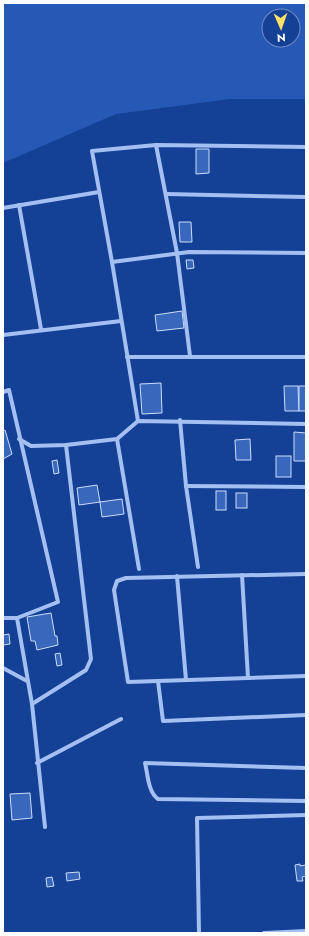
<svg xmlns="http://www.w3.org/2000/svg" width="309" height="936" font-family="Jost,sans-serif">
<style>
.green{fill:#2659b5;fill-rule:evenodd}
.building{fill:#3867bc;stroke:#cbddfd}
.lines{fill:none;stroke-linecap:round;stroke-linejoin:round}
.minor{stroke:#a4c0f2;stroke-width:4}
</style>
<rect width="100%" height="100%" fill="#144096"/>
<path class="green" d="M 3,3 L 306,3 L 306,99 L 230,99 L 116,114 L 3,163 ZM 269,16 L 293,16 L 293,40 L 269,40 Z"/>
<g class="building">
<path d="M 196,149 L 209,149 L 209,173 L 196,174 Z"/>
<path d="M 179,222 L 191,222 L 192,242 L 180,242 Z"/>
<path d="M 186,260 L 193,260 L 194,268 L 187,269 Z"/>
<path d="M 182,311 L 184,328 L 157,331 L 155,315 Z"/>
<path d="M 161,383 L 162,413 L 142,414 L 140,384 Z"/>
<path d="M 284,386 L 298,386 L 299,411 L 285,411 Z"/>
<rect x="299" y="386" width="7" height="25"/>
<path d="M 5,430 L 12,454 L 3,459 L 3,431 Z"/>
<path d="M 294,432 L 306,433 L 306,461 L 294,461 Z"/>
<path d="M 250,439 L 251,460 L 236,460 L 235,440 Z"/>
<rect x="276" y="456" width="15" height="21"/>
<path d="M 57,460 L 59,473 L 54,474 L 52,461 Z"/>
<path d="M 97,485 L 100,502 L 79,505 L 77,488 Z"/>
<rect x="216" y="491" width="10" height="19"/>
<rect x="236" y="493" width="11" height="15"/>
<path d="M 122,499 L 124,514 L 102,517 L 100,502 Z"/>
<path d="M 51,613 L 55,636 L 57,636 L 58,645 L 37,650 L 35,641 L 31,641 L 27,617 Z"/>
<path d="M 9,634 L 10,644 L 3,645 L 3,635 Z"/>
<path d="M 60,653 L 62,665 L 57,666 L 55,654 Z"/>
<path d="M 30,793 L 32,818 L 12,820 L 10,794 Z"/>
<path d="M 300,864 L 300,866 L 306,865 L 306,876 L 302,877 L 303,881 L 297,881 L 295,865 Z"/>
<path d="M 79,872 L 80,879 L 67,881 L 66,873 Z"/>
<path d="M 52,877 L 54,886 L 47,887 L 46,878 Z"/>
</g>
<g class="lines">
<g class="minor">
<path d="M 156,145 L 177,253 L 190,356"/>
<path d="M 166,194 L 306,197"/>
<path d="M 19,205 L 41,329"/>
<path d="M 3,208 L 99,192"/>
<path d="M 112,262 L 189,252 L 306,253"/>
<path d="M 3,335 L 121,321"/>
<path d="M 127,357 L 306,357"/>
<path d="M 3,392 L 9,390 L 58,602 L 17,618 L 3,618"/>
<path d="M 180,420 L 186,486 L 198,567"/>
<path d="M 138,421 L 112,262 L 92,151 L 156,145 L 306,147"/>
<path d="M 19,439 L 31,446 L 66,445 L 117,439 L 138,421 L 306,424"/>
<path d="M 117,439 L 139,569"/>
<path d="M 186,486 L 306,487"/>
<path d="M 306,574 L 126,578 L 117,581 L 114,590 L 128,682 L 306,676"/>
<path d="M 242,575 L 248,678"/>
<path d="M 177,576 L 186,680"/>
<path d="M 17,618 L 32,704 L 45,827"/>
<path d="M 3,668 L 27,681"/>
<path d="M 158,681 L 163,721 L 306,715"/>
<path d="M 32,704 L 86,670 L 91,659 L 66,445"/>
<path d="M 37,763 L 121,719"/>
<path d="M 306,768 L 145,763 C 148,775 148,792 158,799 L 306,801"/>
<path d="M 199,933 L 197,818 L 306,815"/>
<path d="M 264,933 L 306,931"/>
</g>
</g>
<rect width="309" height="936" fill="none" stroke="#ffffff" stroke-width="8"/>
<g transform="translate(281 28) rotate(178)"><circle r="19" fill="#144096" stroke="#728cc0"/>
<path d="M0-3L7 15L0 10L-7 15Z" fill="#ffe165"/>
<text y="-6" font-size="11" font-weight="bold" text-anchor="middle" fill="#ffffff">N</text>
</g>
</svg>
